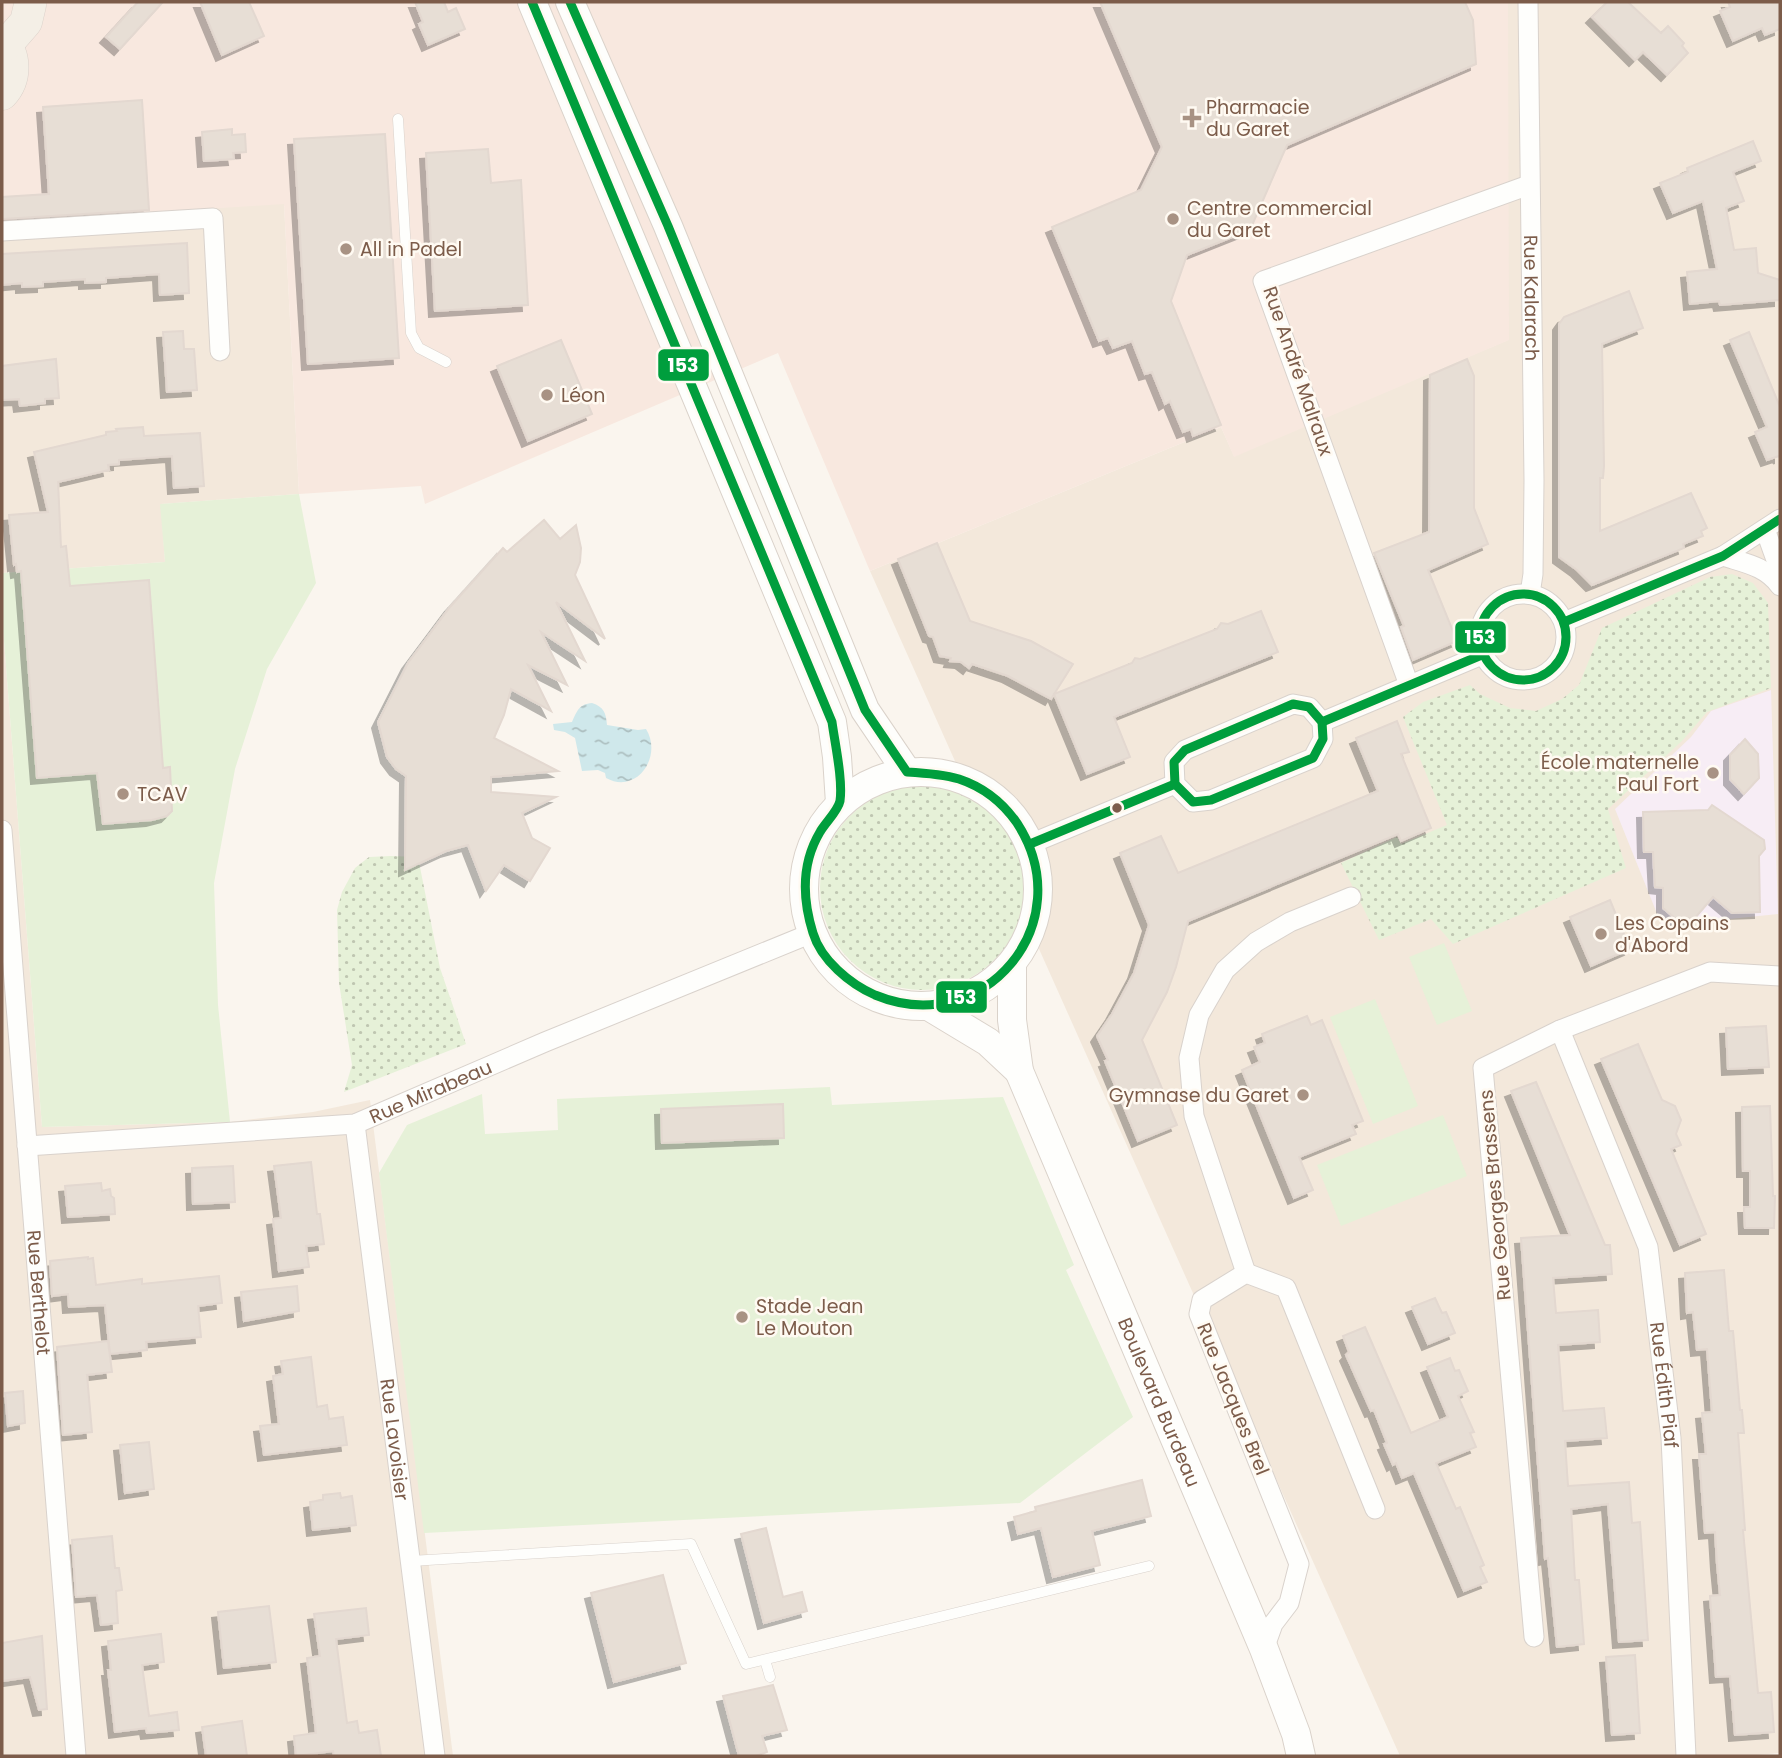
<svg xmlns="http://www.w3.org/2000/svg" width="1782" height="1758" font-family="Poppins,sans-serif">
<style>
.residential{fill:#f3e8db}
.commercial{fill:#f8e8df}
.education{fill:#f7edf5}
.green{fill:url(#green-dots)}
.pitch{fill:#e6f1d8}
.water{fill:url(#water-ripples)}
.building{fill:#e7ded5;stroke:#e3d8d0;stroke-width:2;filter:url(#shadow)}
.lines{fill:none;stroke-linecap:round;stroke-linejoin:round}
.service-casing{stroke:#d9d2cc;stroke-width:11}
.minor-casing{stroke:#d9d2cc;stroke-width:21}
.secondary-casing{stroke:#dad2ca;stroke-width:30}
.primary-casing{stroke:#dbd1ca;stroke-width:33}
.service{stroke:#fefefc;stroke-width:10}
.minor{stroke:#fefefc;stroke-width:19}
.secondary{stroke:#fefefc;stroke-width:28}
.primary{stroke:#f4efe6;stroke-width:32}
.bus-1-casing{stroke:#fffaf2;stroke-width:14}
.bus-1{stroke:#009e3d;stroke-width:9}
.poi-dot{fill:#a89283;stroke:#fffaf2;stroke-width:2.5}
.bus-dot{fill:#7c5c4a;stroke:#fffaf2;stroke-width:2.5}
.labels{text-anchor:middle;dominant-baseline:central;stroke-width:5;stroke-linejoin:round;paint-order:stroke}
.poi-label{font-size:19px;fill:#7c5c4a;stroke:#fffaf2;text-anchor:start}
.street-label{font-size:19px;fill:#7c5c4a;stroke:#fffaf2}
.line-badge{stroke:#fffaf2;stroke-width:2.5}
.badge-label{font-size:19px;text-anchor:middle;font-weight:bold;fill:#fff}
</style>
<defs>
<pattern id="green-dots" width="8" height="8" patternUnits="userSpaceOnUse" patternTransform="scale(1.75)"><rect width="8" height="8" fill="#e6f1d8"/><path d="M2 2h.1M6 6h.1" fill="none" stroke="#bfc6b1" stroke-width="1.8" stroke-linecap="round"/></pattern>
<pattern id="water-ripples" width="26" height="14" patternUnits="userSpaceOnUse" patternTransform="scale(1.75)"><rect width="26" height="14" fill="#cfe8eb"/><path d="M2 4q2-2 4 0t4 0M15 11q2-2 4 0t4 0" fill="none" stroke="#adbfc0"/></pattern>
<filter id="shadow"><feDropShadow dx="-6" dy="6" stdDeviation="0" flood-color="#0004"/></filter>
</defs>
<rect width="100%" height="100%" fill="#faf5ee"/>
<g class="residential">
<path d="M 1508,2 L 1780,2 L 1780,1753 L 1744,1756 L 1400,1756 L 870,571 L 1221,427 L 1234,456 L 1508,340 Z"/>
<path d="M 284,203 L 299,494 L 161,504 L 165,562 L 2,573 L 2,222 Z"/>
<path d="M 2,615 L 42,1127 L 230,1122 L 313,1112 L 370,1100 L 453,1756 L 2,1756 Z"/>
</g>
<path class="commercial" d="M 2,2 L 1508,2 L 1509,340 L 1234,457 L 1221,427 L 870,571 L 778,353 L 425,504 L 421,486 L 299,494 L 284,204 L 2,222 Z"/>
<path class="education" d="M 1771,690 L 1778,914 L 1662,926 L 1615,809 L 1691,737 L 1711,711 Z"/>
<g class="green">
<path d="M 1732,574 L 1753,583 L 1768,603 L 1771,688 L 1707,712 L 1682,741 L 1608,809 L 1626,868 L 1453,944 L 1431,919 L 1379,940 L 1341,863 L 1397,837 L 1401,844 L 1447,825 L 1403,717 L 1423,702 L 1470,685 L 1480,694 L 1510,708 L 1536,711 L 1562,699 L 1579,685 L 1602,628 L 1710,577 Z"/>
<circle cx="922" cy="888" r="102"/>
<path d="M 391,856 L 418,857 L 440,968 L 466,1044 L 344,1092 L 352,1065 L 339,983 L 337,910 L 342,892 L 355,868 L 369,857 Z"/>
</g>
<g class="pitch">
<path d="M 299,494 L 316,583 L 267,669 L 235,769 L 214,883 L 218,1005 L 230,1122 L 42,1127 L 2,615 L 2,573 L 165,562 L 160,504 Z"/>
<path d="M 1444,943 L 1472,1011 L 1437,1025 L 1409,957 Z"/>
<path d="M 1375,999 L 1418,1106 L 1373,1124 L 1330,1017 Z"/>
<path d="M 830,1087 L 832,1105 L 1003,1097 L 1074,1265 L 1066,1270 L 1133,1417 L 1020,1503 L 424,1533 L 379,1173 L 407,1125 L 482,1094 L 485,1134 L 558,1130 L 557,1099 Z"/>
<path d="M 1443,1115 L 1467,1176 L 1341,1226 L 1317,1165 Z"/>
</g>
<path class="water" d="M 592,703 C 604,707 606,713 607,725 L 638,730 L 646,729 C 663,756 637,795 606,778 L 605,773 L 598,770 L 582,771 L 575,738 L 565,732 L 554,730 L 553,724 L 572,722 C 577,711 579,704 592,703 Z"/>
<g class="building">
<path d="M 138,2 L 163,2 L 120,49 L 106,37 Z"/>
<path d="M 200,2 L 249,2 L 264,36 L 222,55 Z"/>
<path d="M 415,2 L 444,2 L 448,12 L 456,8 L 465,29 L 428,45 L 419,24 L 423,22 Z"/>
<path d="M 1100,2 L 1465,2 L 1473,20 L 1476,64 L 1287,145 L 1250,230 L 1187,255 L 1171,301 L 1221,425 L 1193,436 L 1191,429 L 1183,432 L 1170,401 L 1165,404 L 1152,372 L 1145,374 L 1132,341 L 1113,348 L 1108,338 L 1099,341 L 1052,227 L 1141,190 L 1162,147 Z"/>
<path d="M 1607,2 L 1628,2 L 1661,33 L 1668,26 L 1684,43 L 1682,46 L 1688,53 L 1667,75 L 1643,52 L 1635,60 L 1592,17 Z"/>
<path d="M 1728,2 L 1780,2 L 1780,29 L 1765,35 L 1762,28 L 1733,41 L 1720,11 L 1730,7 Z"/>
<path d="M 142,100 L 149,210 L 2,219 L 2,197 L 49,194 L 43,107 Z"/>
<path d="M 232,129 L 232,135 L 245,134 L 246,152 L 233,153 L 234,159 L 204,161 L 202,132 Z"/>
<path d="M 385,134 L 399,358 L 308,364 L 294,139 Z"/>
<path d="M 1753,141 L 1761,161 L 1733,172 L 1744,201 L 1726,208 L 1734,250 L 1756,248 L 1758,273 L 1780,280 L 1780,300 L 1720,305 L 1719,301 L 1690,304 L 1687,272 L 1717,269 L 1703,201 L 1673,213 L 1660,183 L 1688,172 L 1687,168 Z"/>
<path d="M 488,149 L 491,183 L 521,180 L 528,305 L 435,311 L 426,153 Z"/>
<path d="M 187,243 L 189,293 L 160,295 L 159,274 L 106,278 L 106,282 L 85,283 L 85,279 L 43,282 L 43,286 L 22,287 L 22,283 L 2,285 L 2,254 Z"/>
<path d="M 1629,291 L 1643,328 L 1602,344 L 1604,466 L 1603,478 L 1600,478 L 1600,531 L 1691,493 L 1707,528 L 1701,531 L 1703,536 L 1683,544 L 1684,548 L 1592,585 L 1577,570 L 1559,557 L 1559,324 L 1564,317 Z"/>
<path d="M 183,331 L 184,349 L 194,349 L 197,390 L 167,392 L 163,332 Z"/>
<path d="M 1749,332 L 1780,407 L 1780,458 L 1779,456 L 1767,460 L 1755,432 L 1767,427 L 1730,340 Z"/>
<path d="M 561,340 L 592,414 L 528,441 L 497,366 Z"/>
<path d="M 56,359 L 59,398 L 45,399 L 45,403 L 20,406 L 19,399 L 2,400 L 2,366 Z"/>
<path d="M 1467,359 L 1474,376 L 1474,508 L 1488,544 L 1428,570 L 1457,641 L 1413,660 L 1401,627 L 1404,626 L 1374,553 L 1429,532 L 1430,375 Z"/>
<path d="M 143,427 L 144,436 L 200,433 L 204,486 L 174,488 L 172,456 L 119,460 L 119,464 L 108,465 L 109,470 L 58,482 L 61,547 L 66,546 L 70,586 L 149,580 L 163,768 L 170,767 L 172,811 L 167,816 L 152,820 L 103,824 L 97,773 L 37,778 L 21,571 L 17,572 L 16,564 L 14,565 L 9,515 L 48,512 L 34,452 L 106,435 L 106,432 L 117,431 L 116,429 Z"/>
<path d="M 544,520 L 560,539 L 576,525 L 581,548 L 580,562 L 575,575 L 605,639 L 556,602 L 585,661 L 541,632 L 567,685 L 528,665 L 551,711 L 511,689 L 504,715 L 494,738 L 558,771 L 491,777 L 491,792 L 556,797 L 522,813 L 532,838 L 550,848 L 530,881 L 504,865 L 486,891 L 468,845 L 446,851 L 405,870 L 406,776 L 396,769 L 387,757 L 378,722 L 408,663 L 450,607 L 503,548 L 507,552 Z"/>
<path d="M 937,543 L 970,621 L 1031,641 L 1073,664 L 1051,699 L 1008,676 L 972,664 L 969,668 L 961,662 L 950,661 L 951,658 L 940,656 L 933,637 L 929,636 L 898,559 Z"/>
<path d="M 1261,611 L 1278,652 L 1114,717 L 1130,757 L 1087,774 L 1054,694 L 1132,663 L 1135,658 L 1140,659 L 1217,629 L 1221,623 L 1228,624 Z"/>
<path d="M 1397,721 L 1409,752 L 1401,754 L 1431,828 L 1401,841 L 1398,834 L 1188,921 L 1176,967 L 1167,992 L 1142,1040 L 1177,1125 L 1138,1141 L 1105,1061 L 1108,1060 L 1097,1036 L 1112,1014 L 1134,973 L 1149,925 L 1120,853 L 1161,836 L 1178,873 L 1378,791 L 1356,738 Z"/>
<path d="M 1745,739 L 1758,754 L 1759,778 L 1744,794 L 1730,779 L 1730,755 Z"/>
<path d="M 1712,805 L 1764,840 L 1765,849 L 1759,856 L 1760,912 L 1732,913 L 1713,897 L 1695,918 L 1676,919 L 1663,908 L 1663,888 L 1655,887 L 1653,852 L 1644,852 L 1643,812 L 1708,810 Z"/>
<path d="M 1610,900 L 1630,949 L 1591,966 L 1570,917 Z"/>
<path d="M 1307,1016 L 1311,1025 L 1322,1020 L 1363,1121 L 1352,1125 L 1356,1134 L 1299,1157 L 1313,1190 L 1294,1198 L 1242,1070 L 1260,1062 L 1254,1047 L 1265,1043 L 1262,1034 Z"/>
<path d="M 1766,1026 L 1769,1067 L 1728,1069 L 1726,1028 Z"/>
<path d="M 1638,1044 L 1662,1100 L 1675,1106 L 1681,1120 L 1676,1134 L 1681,1145 L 1671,1149 L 1706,1234 L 1680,1245 L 1601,1059 Z"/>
<path d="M 1536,1082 L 1605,1245 L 1610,1245 L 1612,1274 L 1553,1278 L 1556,1313 L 1598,1310 L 1600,1342 L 1558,1345 L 1563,1411 L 1604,1408 L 1607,1438 L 1565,1441 L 1568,1486 L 1629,1482 L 1632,1523 L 1640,1522 L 1648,1640 L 1619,1642 L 1608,1504 L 1571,1509 L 1575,1580 L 1579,1580 L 1584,1644 L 1557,1647 L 1548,1558 L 1545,1559 L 1521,1238 L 1570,1235 L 1511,1091 Z"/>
<path d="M 783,1104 L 784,1138 L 662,1143 L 661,1109 Z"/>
<path d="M 1770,1106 L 1773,1196 L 1775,1196 L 1774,1228 L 1745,1228 L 1744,1207 L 1750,1207 L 1750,1171 L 1743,1171 L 1742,1107 Z"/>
<path d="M 311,1162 L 317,1214 L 320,1214 L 324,1244 L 306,1246 L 309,1267 L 279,1271 L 273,1219 L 281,1218 L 274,1166 Z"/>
<path d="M 233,1166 L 235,1202 L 193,1204 L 192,1168 Z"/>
<path d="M 101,1183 L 102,1191 L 110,1189 L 111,1196 L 114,1198 L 115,1214 L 68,1217 L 65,1186 Z"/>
<path d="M 88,1257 L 88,1259 L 93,1258 L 96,1285 L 142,1279 L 142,1284 L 219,1276 L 222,1303 L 198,1306 L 201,1337 L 146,1342 L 147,1350 L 110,1354 L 105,1305 L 69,1307 L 68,1294 L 52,1296 L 50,1261 Z"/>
<path d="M 1724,1270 L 1729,1331 L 1733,1331 L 1740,1410 L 1742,1410 L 1744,1433 L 1738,1433 L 1745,1530 L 1743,1530 L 1758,1693 L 1771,1692 L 1774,1732 L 1735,1735 L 1730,1676 L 1716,1677 L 1710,1596 L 1720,1595 L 1717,1564 L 1715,1532 L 1705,1533 L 1699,1454 L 1706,1454 L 1702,1413 L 1712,1412 L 1707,1349 L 1697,1350 L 1693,1312 L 1687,1313 L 1685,1273 Z"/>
<path d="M 297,1286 L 299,1311 L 244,1321 L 241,1292 Z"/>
<path d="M 1435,1298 L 1442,1313 L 1446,1312 L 1455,1333 L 1428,1344 L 1412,1307 Z"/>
<path d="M 1365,1327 L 1411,1433 L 1448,1417 L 1427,1367 L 1450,1358 L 1455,1371 L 1459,1370 L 1468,1391 L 1458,1396 L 1474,1432 L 1470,1433 L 1476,1447 L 1436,1463 L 1456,1509 L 1460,1507 L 1484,1565 L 1480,1567 L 1487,1582 L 1464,1591 L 1414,1473 L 1402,1478 L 1396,1463 L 1393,1465 L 1384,1444 L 1387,1443 L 1374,1410 L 1371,1411 L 1346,1355 L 1349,1352 L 1343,1336 Z"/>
<path d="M 108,1341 L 112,1372 L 87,1375 L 92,1432 L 63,1435 L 57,1347 Z"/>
<path d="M 311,1357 L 317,1407 L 327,1405 L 329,1419 L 343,1417 L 347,1445 L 264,1455 L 260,1426 L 279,1424 L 273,1376 L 283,1374 L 281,1361 Z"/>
<path d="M 23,1391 L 25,1423 L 8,1426 L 5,1393 Z"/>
<path d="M 149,1442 L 154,1489 L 125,1493 L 120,1445 Z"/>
<path d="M 1142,1480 L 1151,1516 L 1092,1531 L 1100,1565 L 1053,1577 L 1041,1528 L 1018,1534 L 1014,1517 L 1036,1511 L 1035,1507 Z"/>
<path d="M 340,1493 L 341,1498 L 352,1496 L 356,1525 L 313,1530 L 310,1502 L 323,1500 L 323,1495 Z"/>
<path d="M 766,1528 L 783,1597 L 802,1592 L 807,1611 L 764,1623 L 741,1534 Z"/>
<path d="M 112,1536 L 115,1568 L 119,1568 L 122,1590 L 116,1591 L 118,1623 L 101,1625 L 97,1595 L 76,1597 L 72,1540 Z"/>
<path d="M 663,1575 L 686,1663 L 614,1682 L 591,1593 Z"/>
<path d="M 269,1606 L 276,1662 L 224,1668 L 218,1612 Z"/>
<path d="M 366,1608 L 369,1635 L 336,1639 L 347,1723 L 357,1721 L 359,1733 L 377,1730 L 381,1756 L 334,1756 L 333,1751 L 296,1756 L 294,1736 L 316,1733 L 307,1658 L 320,1656 L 314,1614 Z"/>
<path d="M 161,1634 L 164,1662 L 142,1665 L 149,1716 L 177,1712 L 179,1730 L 147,1733 L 146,1728 L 115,1732 L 108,1670 L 111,1670 L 108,1641 Z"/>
<path d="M 42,1636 L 47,1709 L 39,1710 L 30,1677 L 2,1681 L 2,1643 Z"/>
<path d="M 1635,1655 L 1640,1733 L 1612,1735 L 1606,1657 Z"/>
<path d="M 773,1685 L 787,1730 L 762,1736 L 767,1752 L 756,1756 L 739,1756 L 723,1696 Z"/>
<path d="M 242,1721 L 247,1756 L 206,1756 L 202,1727 Z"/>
</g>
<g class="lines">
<g class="service-casing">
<g id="service">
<path d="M 398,119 L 411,333 L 419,348 L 446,362"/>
<path d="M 411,1561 L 691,1544 L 746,1664 L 1149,1566"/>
<path d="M 765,1660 L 770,1677"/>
</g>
</g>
<g class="minor-casing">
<g id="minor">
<path id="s1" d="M 1528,2 L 1534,480 L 1533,574 L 1530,594"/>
<path d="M 2,231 L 213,218 L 220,351"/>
<path d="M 1765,529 L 1780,571"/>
<path d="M 1723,556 C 1744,563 1766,566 1780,586"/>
<circle cx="1523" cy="637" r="43"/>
<path d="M 1564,622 L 1723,556 L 1780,519"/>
<path d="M 1409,685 L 1263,281 L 1529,185"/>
<path d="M 1293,704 L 1309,707 L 1322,722 L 1323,739 L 1313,758 L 1211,800 L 1193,802 L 1175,784 L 1174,762 L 1185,750 Z"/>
<path d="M 1322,722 L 1484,654"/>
<path id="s2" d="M 2,830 L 76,1756"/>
<path d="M 1030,844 L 1175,784"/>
<path id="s3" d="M 1560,1030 L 1648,1247 L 1671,1438 L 1686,1756"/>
<path id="s4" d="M 355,1124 L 435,1756"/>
<path id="s5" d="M 27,1146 L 355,1124 L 545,1042 L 812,933"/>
<path d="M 1246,1273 L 1194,1116 L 1189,1058 L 1199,1015 L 1225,970 L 1256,942 L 1290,922 L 1351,897"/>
<path d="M 1534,1637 L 1483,1068 L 1560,1030 L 1710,972 L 1780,976"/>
<path d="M 1264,1649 L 1273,1624 L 1289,1603 L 1299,1564 L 1199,1314 L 1202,1300 L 1246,1273 L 1286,1288 L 1375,1509"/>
</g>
</g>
<g class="secondary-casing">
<g id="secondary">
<path d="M 532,2 L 832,722 L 837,757 L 840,803"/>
<path d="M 570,2 L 668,226 L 865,710 L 907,772"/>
<circle cx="921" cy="889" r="117"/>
<path id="s6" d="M 1012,965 L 1012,1020 L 1019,1071 L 1264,1649 L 1296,1734 L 1301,1756"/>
<path d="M 930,1007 L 988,1042 L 1019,1071"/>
</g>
</g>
<g class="primary-casing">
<g id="primary">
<path d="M 2,40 C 16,56 16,79 2,94"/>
<path d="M 6,45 L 26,22 L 30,5"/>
</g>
</g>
<use href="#service" class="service"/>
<use href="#minor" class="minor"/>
<use href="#secondary" class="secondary"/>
<use href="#primary" class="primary"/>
<g class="bus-1-casing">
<g id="bus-1">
<path d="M 532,2 L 832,722 C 835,744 843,780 840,801 C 838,811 825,823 820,832 C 801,864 802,898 813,933 C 821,960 850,984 875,995 C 984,1040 1082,923 1017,823 C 1003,803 983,787 959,779 C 942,774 925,773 907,772 L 865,710 L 668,226 L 570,2"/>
<circle cx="1523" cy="637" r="43"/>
<path d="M 1564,622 L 1723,556 L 1780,519"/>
<path d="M 1293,704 L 1309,707 L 1322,722 L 1323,739 L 1313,758 L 1211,800 L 1193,802 L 1175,784 L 1174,762 L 1185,750 Z"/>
<path d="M 1322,722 L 1484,654"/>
<path d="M 1030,844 L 1175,784"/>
</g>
</g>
<use href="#bus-1" class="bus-1"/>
</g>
<g class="poi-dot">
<path d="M1188.5 107.5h7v7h7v7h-7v7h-7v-7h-7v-7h7z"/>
<circle cx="1173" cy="219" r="7"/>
<circle cx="346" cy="249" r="7"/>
<circle cx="547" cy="395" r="7"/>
<circle cx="1713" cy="773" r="7"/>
<circle cx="123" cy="794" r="7"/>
<circle cx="1601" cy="934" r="7"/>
<circle cx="1303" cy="1095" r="7"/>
<circle cx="742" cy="1317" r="7"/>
</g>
<circle class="bus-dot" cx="1117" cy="808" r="6"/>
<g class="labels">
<g class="poi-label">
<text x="1206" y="107">Pharmacie<tspan x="1206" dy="22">du Garet</tspan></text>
<text x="1187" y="208">Centre commercial<tspan x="1187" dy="22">du Garet</tspan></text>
<text x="360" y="249">All in Padel</text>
<text x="561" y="395">Léon</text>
<text x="1699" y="762" text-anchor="end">École maternelle<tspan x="1699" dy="22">Paul Fort</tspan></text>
<text x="137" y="794">TCAV</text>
<text x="1615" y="923">Les Copains<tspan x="1615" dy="22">d'Abord</tspan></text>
<text x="1289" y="1095" text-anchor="end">Gymnase du Garet</text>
<text x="756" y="1306">Stade Jean<tspan x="756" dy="22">Le Mouton</tspan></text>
</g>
<g class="street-label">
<text stroke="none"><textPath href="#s1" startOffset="296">Rue Kalarach</textPath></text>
<text transform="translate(1298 371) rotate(71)">Rue André Malraux</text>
<text stroke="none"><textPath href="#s5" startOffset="411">Rue Mirabeau</textPath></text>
<text transform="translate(1495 1195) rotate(-95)">Rue Georges Brassens</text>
<text stroke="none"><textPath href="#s2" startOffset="464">Rue Berthelot</textPath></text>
<text stroke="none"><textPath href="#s3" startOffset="373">Rue Édith Piaf</textPath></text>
<text transform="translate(1233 1399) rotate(68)">Rue Jacques Brel</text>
<text stroke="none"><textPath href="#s6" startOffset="466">Boulevard Burdeau</textPath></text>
<text stroke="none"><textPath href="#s4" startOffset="318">Rue Lavoisier</textPath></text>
</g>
</g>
<g class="line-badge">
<rect x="657" y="348" width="53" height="34" rx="7" fill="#009e3d"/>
<rect x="1454" y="620" width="53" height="34" rx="7" fill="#009e3d"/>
<rect x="935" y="980" width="53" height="34" rx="7" fill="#009e3d"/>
</g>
<g class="badge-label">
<text x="683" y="372">153</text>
<text x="1480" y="644">153</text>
<text x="961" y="1004">153</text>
</g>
<rect width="1782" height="1758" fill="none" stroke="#7c5c4a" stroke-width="7"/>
</svg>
